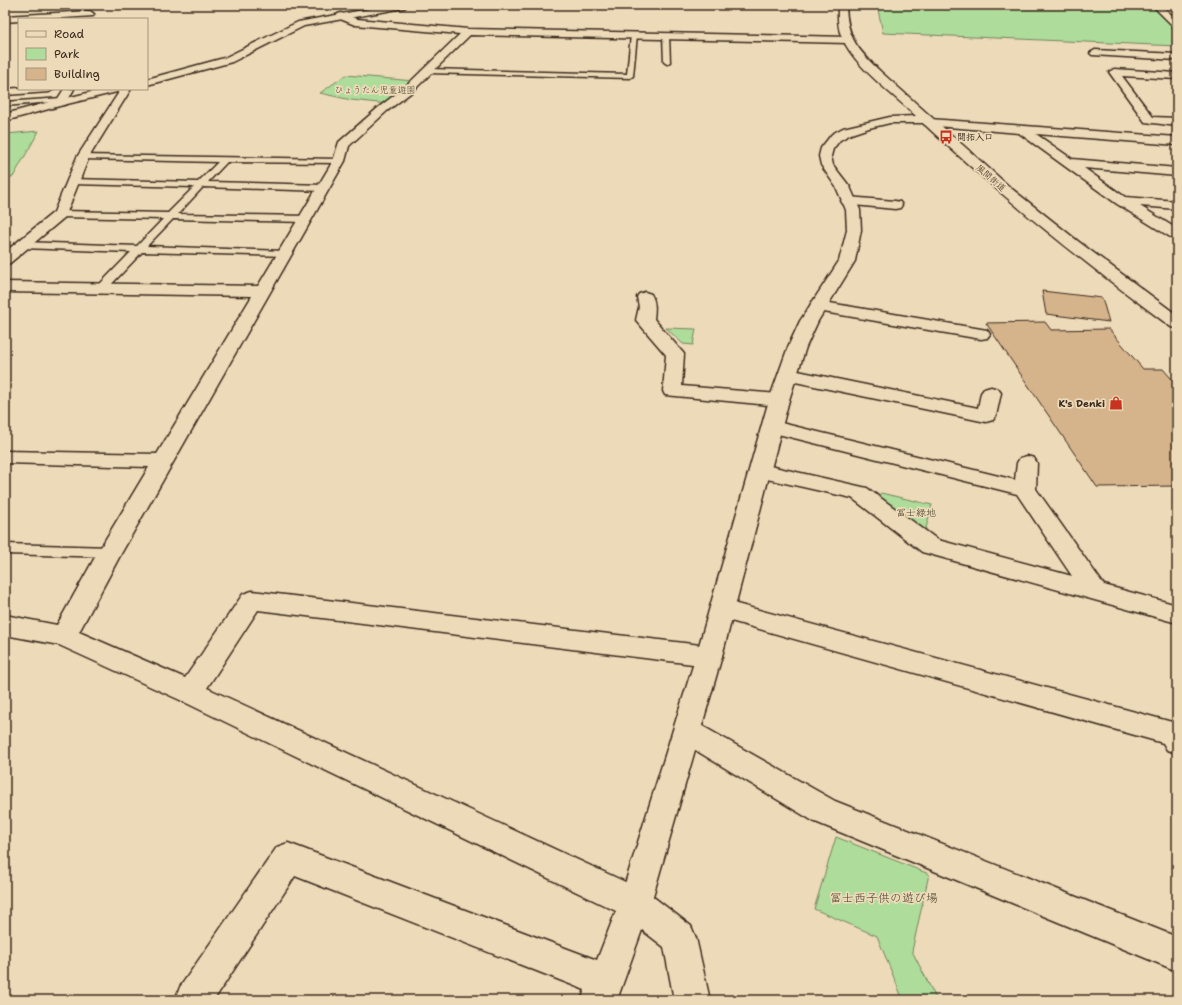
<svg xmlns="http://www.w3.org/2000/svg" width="1182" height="1005" font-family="'Shantell Sans','Klee One',sans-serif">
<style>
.green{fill:#aedc9b;stroke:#74835c}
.building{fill:#d5b48c;stroke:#3b2a1e}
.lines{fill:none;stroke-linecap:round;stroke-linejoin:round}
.lane-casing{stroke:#3b2a1e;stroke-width:3}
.street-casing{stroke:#3b2a1e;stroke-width:3}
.secondary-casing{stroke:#3b2a1e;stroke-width:3}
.lane{fill:#eddab8;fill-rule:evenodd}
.street{fill:#eddab8;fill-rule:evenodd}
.secondary{fill:#eddab8;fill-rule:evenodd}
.labels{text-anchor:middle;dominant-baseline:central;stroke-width:3.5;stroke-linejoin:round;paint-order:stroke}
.far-park-label{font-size:9px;fill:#4c4531;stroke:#eddab8}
.far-poi-label{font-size:9px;font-weight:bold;fill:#3b2a1e;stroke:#eddab8;text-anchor:start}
.far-street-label{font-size:9px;fill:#3b2a1e;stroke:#eddab8}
.poi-label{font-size:10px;font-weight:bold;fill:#3b2a1e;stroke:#eddab8;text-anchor:end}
.park-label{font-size:10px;fill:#4c4531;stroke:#eddab8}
.near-park-label{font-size:12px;fill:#4c4531;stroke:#eddab8}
</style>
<rect width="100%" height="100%" fill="#eddab8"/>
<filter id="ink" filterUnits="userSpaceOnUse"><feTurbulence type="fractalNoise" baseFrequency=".025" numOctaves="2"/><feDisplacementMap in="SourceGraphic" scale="8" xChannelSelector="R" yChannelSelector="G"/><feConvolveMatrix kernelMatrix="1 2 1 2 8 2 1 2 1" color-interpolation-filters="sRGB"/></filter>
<g filter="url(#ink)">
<g class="green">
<path d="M 877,5 L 1151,5 L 1177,29 L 1177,46 L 883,33 Z"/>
<path d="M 346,75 L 414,81 L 387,104 L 351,100 L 320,93 Z"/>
<path d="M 39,131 L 13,177 L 5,178 L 6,134 Z"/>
<path d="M 666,328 L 696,329 L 693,345 L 683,344 Z"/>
<path d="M 881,493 L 932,505 L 925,532 L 878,496 Z"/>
<path d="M 836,837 L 929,874 L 912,951 L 937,1000 L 903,1000 L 877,936 L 814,909 Z"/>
</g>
<g class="building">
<path d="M 1042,291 L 1102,298 L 1109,322 L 1046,314 Z"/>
<path d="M 1045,322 L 1051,330 L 1109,329 L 1143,369 L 1163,369 L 1177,385 L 1177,486 L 1097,487 L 986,323 Z"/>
</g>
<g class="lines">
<g class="lane-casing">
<g id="lane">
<path d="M 634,33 L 637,35 L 633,76 L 630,78 L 428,73 L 425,71 L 428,69 L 627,74 L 631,35 Z"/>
<path d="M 666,34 L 669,36 L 670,62 L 667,64 L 664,62 L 663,36 Z"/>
<path d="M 62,98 L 66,100 L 64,101 L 5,106 L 5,102 Z"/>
<path d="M 80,155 L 339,159 L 343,161 L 339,163 L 227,162 L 208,182 L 324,185 L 328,188 L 324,191 L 203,187 L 178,214 L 306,216 L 311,219 L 306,222 L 173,219 L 147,246 L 285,251 L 288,252 L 290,254 L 288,256 L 142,252 L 105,291 L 97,291 L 96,289 L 97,287 L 131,252 L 22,248 L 17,245 L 22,242 L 137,246 L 163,219 L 60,217 L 55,214 L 60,211 L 168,213 L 194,187 L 72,184 L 68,181 L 69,179 L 198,182 L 218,162 L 83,159 L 80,159 Z"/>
<path d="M 5,544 L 110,547 L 115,548 L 117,552 L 115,556 L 110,557 L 5,554 Z"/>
</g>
</g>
<g class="street-casing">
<g id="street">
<path d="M 1152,5 L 1161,5 L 1177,20 L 1177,28 L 1174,27 Z"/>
<path d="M 90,11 L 94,14 L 93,16 L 50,19 L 19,19 L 19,21 L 5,22 L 5,16 Z"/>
<path d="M 341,13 L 357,19 L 468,29 L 848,37 L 853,40 L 848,43 L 470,35 L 413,91 L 387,111 L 349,146 L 345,161 L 122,552 L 79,632 L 185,678 L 243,594 L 252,591 L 709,646 L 718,649 L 722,656 L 718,663 L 709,666 L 258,610 L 207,688 L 647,892 L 691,926 L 696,938 L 710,1000 L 674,1000 L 664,947 L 642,930 L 617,1000 L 581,1000 L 585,990 L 295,876 L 214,1000 L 175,1000 L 180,987 L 277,847 L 288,843 L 597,960 L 616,911 L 180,700 L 59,645 L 5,635 L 5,615 L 57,625 L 98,552 L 149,467 L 5,463 L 5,451 L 157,454 L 252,296 L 5,292 L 5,282 L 258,286 L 333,161 L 339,142 L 379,107 L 405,87 L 460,34 L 355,25 L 338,18 L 337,16 L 338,14 Z"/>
<path d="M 1095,50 L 1177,54 L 1177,60 L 1092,55 L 1090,53 Z"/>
<path d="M 1114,69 L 1177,73 L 1177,79 L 1122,76 L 1153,117 L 1177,118 L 1177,126 L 1145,122 L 1109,72 Z"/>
<path d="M 19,88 L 19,89 L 54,89 L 49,92 L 5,95 L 5,89 Z"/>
<path d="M 64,89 L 74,89 L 68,100 L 69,102 L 67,104 L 5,121 L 5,114 L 57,100 Z"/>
<path d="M 121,89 L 131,89 L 89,157 L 65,217 L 10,263 L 5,265 L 5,252 L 54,212 L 77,157 Z"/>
<path d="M 929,119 L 1177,137 L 1177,145 L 1036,134 L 1072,159 L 1177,168 L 1177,176 L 1084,168 L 1125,197 L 1177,201 L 1177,209 L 1140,206 L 1177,229 L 1177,239 L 1172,238 L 1117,204 L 1019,133 L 925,125 L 923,123 L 925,121 Z"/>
<path d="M 848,197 L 895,201 L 900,202 L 902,205 L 900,208 L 895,209 L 843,204 L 841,201 L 843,198 Z"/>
<path d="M 645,292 L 651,294 C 656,302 655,310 654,319 L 684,354 L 682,386 L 779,394 L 786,396 L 789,400 L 786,404 L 779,406 L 665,395 L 663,391 L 666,355 L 636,320 L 639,307 L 637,297 L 639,294 Z"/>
<path d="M 818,301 L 981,329 L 987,330 L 990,334 L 987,338 L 981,339 L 812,310 L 810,306 L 812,302 Z"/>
<path d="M 788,369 L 978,408 L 981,393 L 984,389 L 991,387 L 998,389 L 1001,393 L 996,416 L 993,420 L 986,422 L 781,379 L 779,375 L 781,371 Z"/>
<path d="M 773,421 L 1015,480 L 1017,463 L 1020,458 L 1027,456 L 1034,458 L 1037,463 L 1036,489 L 1104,585 L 1177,605 L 1177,623 L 922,552 L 852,498 L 754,476 L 750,471 L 754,466 L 761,464 L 867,488 L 938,540 L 1072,576 L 1017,494 L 766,431 L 763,427 L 766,423 Z"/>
<path d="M 722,600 L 1172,722 L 1177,724 L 1177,753 L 1167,750 L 1163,743 L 713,616 L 710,609 L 713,602 Z"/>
<path d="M 687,719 L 697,723 L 835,801 L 1177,937 L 1177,971 L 813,821 L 677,739 L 673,731 L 677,723 Z"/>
</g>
</g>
<g class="secondary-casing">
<g id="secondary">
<path d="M 390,5 L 408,5 L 404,8 L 304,26 L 232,62 L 147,85 L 147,79 L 224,58 L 298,22 Z"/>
<path d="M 838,5 L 846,5 C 847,39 858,50 881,72 L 1012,189 L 1079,242 L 1177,315 L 1177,328 L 1171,327 C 1085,263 1001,197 923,123 L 890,123 L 869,128 L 851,134 L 840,140 L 833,149 L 831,156 L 833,165 L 850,187 L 860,210 L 861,230 L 855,261 L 818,321 L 806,347 L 789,400 L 722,656 L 651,903 L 647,914 L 635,919 L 623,914 L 619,903 L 696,656 L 769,400 L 788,347 L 800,321 L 839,261 L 847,230 L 846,210 L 836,187 L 821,165 L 819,156 L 821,148 L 832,134 L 843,128 L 890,117 L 916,116 C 892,93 853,66 841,35 C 837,26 838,15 838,5 Z"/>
<path d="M 103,89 L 122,89 L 121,91 L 63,105 L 57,102 L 59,100 Z"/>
</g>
</g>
<use href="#lane" class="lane"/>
<use href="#street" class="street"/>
<use href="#secondary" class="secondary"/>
</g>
</g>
<defs>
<g id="bus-bare" transform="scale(1.08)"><path d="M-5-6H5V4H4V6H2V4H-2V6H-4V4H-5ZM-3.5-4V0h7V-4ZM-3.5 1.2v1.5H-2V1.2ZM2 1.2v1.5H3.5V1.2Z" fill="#c8321e" stroke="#eddab8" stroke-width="2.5" paint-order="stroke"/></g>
<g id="shop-bare" transform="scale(1.08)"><path d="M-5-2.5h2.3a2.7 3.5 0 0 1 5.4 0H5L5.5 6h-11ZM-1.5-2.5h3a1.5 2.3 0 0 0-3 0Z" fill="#c8321e" stroke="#eddab8" stroke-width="2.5" paint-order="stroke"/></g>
</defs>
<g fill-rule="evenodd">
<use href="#bus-bare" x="946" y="137"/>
<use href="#shop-bare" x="1116" y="403"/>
</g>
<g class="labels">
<g class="far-park-label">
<text x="375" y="90">ひょうたん児童遊園</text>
</g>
<g class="far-poi-label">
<text x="957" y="137">開拓入口</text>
</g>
<g class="far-street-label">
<text transform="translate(991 178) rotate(41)">風間街道</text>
</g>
<g class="poi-label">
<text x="1105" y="403">K's Denki</text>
</g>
<g class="park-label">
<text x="916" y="512">冨士緑地</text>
</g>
<g class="near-park-label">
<text x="884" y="898">冨士西子供の遊び場</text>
</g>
</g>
<rect width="1182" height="1005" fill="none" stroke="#eddab8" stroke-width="20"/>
<rect x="10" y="10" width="1162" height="985" fill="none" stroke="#3b2a1e" stroke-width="1.5" filter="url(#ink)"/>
<rect x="18" y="18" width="130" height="72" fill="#eddab8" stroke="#a6947a"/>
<rect x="26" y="31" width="20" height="6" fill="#eddab8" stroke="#a6947a"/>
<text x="54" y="38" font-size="12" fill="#3b2a1e">Road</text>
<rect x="26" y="48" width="20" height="12" fill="#aedc9b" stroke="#a6947a"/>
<text x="54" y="58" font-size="12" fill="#3b2a1e">Park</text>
<rect x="26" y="68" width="20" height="12" fill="#d5b48c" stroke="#a6947a"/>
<text x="54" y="78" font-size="12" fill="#3b2a1e">Building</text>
</svg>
